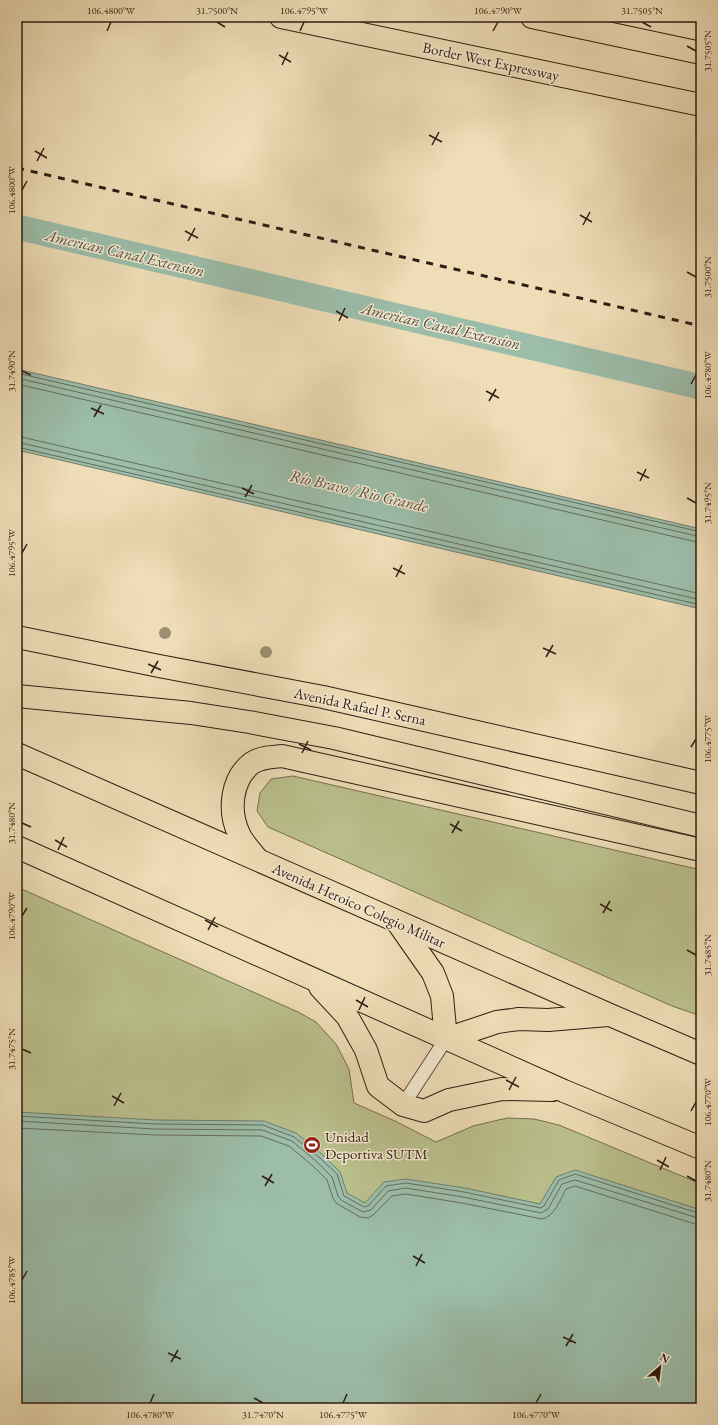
<svg xmlns="http://www.w3.org/2000/svg" width="718" height="1425" font-family="'EB Garamond',serif">
<style>
.green{fill:#bac08d;stroke:#756e50}
.water{fill:#9bbda9;stroke:#707d6d}
.lines{fill:none;stroke-linecap:round;stroke-linejoin:round}
.shore{stroke:#666c5e;stroke-width:1}
.canal{stroke:#9bbda9;stroke-width:25}
.lane-casing{stroke:#604c3c;stroke-width:15}
.primary-casing{stroke:#301c13;stroke-width:24}
.highway-casing{stroke:#301c13;stroke-width:24}
.lane{stroke:#f4e9d0;stroke-width:13}
.primary{stroke:#eeddb7;stroke-width:22}
.highway{stroke:#eeddb7;stroke-width:22}
.rail{stroke:#301c13;stroke-width:3;stroke-dasharray:7 7;stroke-linecap:butt}
.tree{fill:#9c8e71}
.ticks{fill:none;stroke:#301c13;stroke-width:1.5}
.labels{text-anchor:middle;dominant-baseline:central;stroke-width:3;stroke-linejoin:round;paint-order:stroke}
.street-label{font-size:15px;fill:#301c13;stroke:#f4e9d0}
.poi-label{font-size:15px;fill:#301c13;stroke:#f4e9d0;text-anchor:start}
.water-label{font-size:16px;font-style:italic;fill:#504c40;stroke:#f4e9d0}
.neatline{fill:none;stroke:#301c13;stroke-width:1.5}
.ticks-label{font-size:10px;text-anchor:middle;fill:#301c13}
</style>
<rect width="100%" height="100%" fill="#eeddb7"/>
<filter id="stains"><feTurbulence type="fractalNoise" baseFrequency=".005" numOctaves="4"/><feColorMatrix values="0 0 0 0 .2 0 0 0 0 .09 0 0 0 0 .02 0 0 0 .5 -.17"/></filter>
<radialGradient id="worn" r=".72"><stop offset=".6" stop-color="#630" stop-opacity="0"/><stop offset="1" stop-color="#630" stop-opacity=".3"/></radialGradient>
<g class="green">
<path d="M 293,776 L 701,870 L 701,1016 L 672,1006 L 268,827 L 257,811 L 260,793 L 271,779 Z"/>
<path d="M 17,887 L 298,1012 L 316,1022 L 336,1044 L 349,1069 L 354,1103 L 395,1121 L 436,1142 L 473,1126 L 507,1118 L 534,1119 L 559,1125 L 701,1184 L 701,1408 L 17,1408 Z"/>
</g>
<g class="water">
<path d="M 17,369 L 701,529 L 701,609 L 17,450 Z"/>
<path d="M 17,1112 L 155,1120 L 264,1121 L 296,1133 L 323,1155 L 340,1172 L 347,1193 L 365,1203 L 384,1182 L 406,1179 L 465,1188 L 540,1204 L 556,1177 L 575,1170 L 701,1210 L 701,1408 L 17,1408 Z"/>
</g>
<g class="lines">
<g class="shore">
<path d="M 17,373 L 701,532"/>
<path d="M 17,378 L 701,537"/>
<path d="M 17,384 L 701,543"/>
<path d="M 17,436 L 701,594"/>
<path d="M 17,442 L 701,600"/>
<path d="M 17,447 L 701,605"/>
<path d="M 17,1116 L 155,1124 L 263,1125 L 294,1137 L 320,1158 L 337,1174 L 344,1196 L 364,1207 L 368,1206 L 386,1186 L 406,1183 L 464,1192 L 541,1208 L 544,1206 L 559,1180 L 575,1174 L 701,1214"/>
<path d="M 17,1121 L 155,1129 L 262,1130 L 292,1141 L 317,1162 L 332,1177 L 338,1196 L 341,1200 L 363,1212 L 371,1210 L 388,1191 L 406,1188 L 463,1197 L 541,1213 L 548,1209 L 562,1184 L 575,1180 L 701,1219"/>
<path d="M 17,1128 L 155,1135 L 261,1136 L 289,1146 L 313,1166 L 327,1180 L 333,1198 L 336,1203 L 360,1217 L 368,1218 L 373,1215 L 392,1196 L 406,1194 L 462,1203 L 542,1219 C 555,1216 560,1200 566,1189 L 575,1186 L 695,1224 L 701,1225"/>
</g>
<path class="canal" d="M 17,227 L 701,387"/>
<g class="lane-casing">
<path id="lane" d="M 403,1105 L 446,1039"/>
</g>
<g class="primary-casing">
<g id="primary">
<path d="M 17,754 L 610,1015 L 701,1054"/>
<path d="M 17,847 L 564,1091 L 701,1148"/>
<path d="M 398,923 L 433,973 L 442,996 L 446,1039 L 497,1022 L 519,1019 L 548,1020 L 608,1015"/>
<path d="M 320,987 L 347,1016 L 366,1050 L 378,1086 L 403,1105 L 424,1111 L 449,1100 L 502,1089 L 552,1090"/>
</g>
</g>
<g class="highway-casing">
<g id="highway">
<path d="M 281,17 L 701,105"/>
<path d="M 532,17 L 701,53"/>
<path d="M 17,637 L 159,666 L 323,697 L 701,783"/>
<path d="M 17,696 L 191,713 L 249,722 L 334,738 L 701,826"/>
<path d="M 257,859 C 251,851 243,843 239,834 C 228,811 231,779 252,763 C 261,757 273,757 282,756 L 701,850"/>
</g>
</g>
<use href="#lane" class="lane"/>
<use href="#primary" class="primary"/>
<use href="#highway" class="highway"/>
<path class="rail" d="M 17,168 L 701,326"/>
</g>
<g class="tree">
<circle cx="165" cy="633" r="6"/>
<circle cx="266" cy="652" r="6"/>
</g>
<path class="ticks" d="M 217,22 L 225,27M 642,22 L 651,27M 107,31 L 111,22M 300,31 L 304,22M 493,31 L 498,22M 687,46 L 696,51M 279,55 L 291,62M 282,65 L 288,52M 429,135 L 442,142M 432,145 L 439,132M 35,151 L 47,158M 37,161 L 44,148M 22,190 L 27,181M 580,215 L 592,222M 583,225 L 590,212M 185,231 L 198,238M 188,241 L 195,228M 687,272 L 696,277M 336,311 L 348,318M 339,321 L 345,308M 22,371 L 31,375M 691,384 L 696,375M 486,391 L 499,398M 489,401 L 496,389M 91,408 L 104,414M 94,417 L 101,405M 637,472 L 649,478M 640,481 L 646,469M 242,488 L 254,494M 245,497 L 252,485M 687,498 L 696,503M 22,553 L 27,544M 393,568 L 405,574M 396,577 L 402,565M 543,648 L 556,654M 546,657 L 553,645M 148,664 L 161,670M 151,673 L 158,661M 299,744 L 311,750M 691,747 L 696,739M 302,753 L 308,741M 22,823 L 31,827M 450,824 L 462,831M 452,833 L 459,821M 55,840 L 67,847M 58,850 L 64,837M 600,904 L 612,911M 603,913 L 610,901M 22,916 L 27,908M 205,920 L 218,927M 208,930 L 215,917M 687,950 L 696,955M 356,1000 L 368,1007M 359,1010 L 365,997M 22,1049 L 31,1053M 506,1080 L 519,1087M 509,1090 L 516,1077M 112,1096 L 124,1103M 114,1106 L 121,1093M 691,1111 L 696,1102M 657,1160 L 669,1167M 660,1170 L 666,1157M 262,1176 L 274,1183M 687,1176 L 696,1181M 265,1186 L 272,1174M 413,1256 L 425,1263M 416,1266 L 422,1254M 22,1280 L 27,1271M 563,1337 L 576,1343M 566,1346 L 573,1334M 168,1353 L 181,1359M 171,1362 L 178,1350M 254,1398 L 263,1403M 150,1403 L 154,1394M 343,1403 L 347,1394M 536,1403 L 541,1394"/>
<defs>
<g id="stadium-disc" transform="scale(0.9)"><circle r="9.5" fill="#8f2418" stroke="#f4e9d0"/><path d="M0-5a6.5 5 0 1 0 0 10a6.5 5 0 1 0 0-10ZM-3.5-1.8h7v3.6h-7Z" fill="#fff"/></g>
</defs>
<g fill-rule="evenodd">
<use href="#stadium-disc" x="312" y="1145"/>
</g>
<g class="labels">
<g class="street-label">
<text transform="translate(491 61) rotate(12)">Border West Expressway</text>
<text transform="translate(360 706) rotate(12)">Avenida Rafael P. Serna</text>
<text transform="translate(359 905) rotate(24)">Avenida Heroico Colegio Militar</text>
</g>
<g class="poi-label">
<text x="325" y="1136">Unidad<tspan x="325" dy="17">Deportiva SUTM</tspan></text>
</g>
<g class="water-label">
<text transform="translate(125 253) rotate(13)">American Canal Extension</text>
<text transform="translate(441 326) rotate(13)">American Canal Extension</text>
<text transform="translate(359 491) rotate(13)">Río Bravo / Rio Grande</text>
</g>
</g>
<rect width="718" height="1425" fill="none" stroke="#eeddb7" stroke-width="44"/>
<g transform="translate(660 1367) rotate(28)" stroke="#f4e9d0" stroke-width="3" paint-order="stroke">
<path d="M0-3L7 15L0 10L-7 15Z" fill="#301c13"/>
<text y="-6" font-size="11" font-weight="bold" text-anchor="middle" fill="#301c13">N</text>
</g>
<rect x="22" y="22" width="674" height="1381" class="neatline"/>
<g class="ticks-label">
<text x="111" y="14">106.4800°W</text>
<text x="217" y="14">31.7500°N</text>
<text x="304" y="14">106.4795°W</text>
<text x="498" y="14">106.4790°W</text>
<text x="642" y="14">31.7505°N</text>
<text transform="translate(707 51) rotate(-90)" y="4">31.7505°N</text>
<text transform="translate(11 190) rotate(-90)" y="4">106.4800°W</text>
<text transform="translate(707 277) rotate(-90)" y="4">31.7500°N</text>
<text transform="translate(11 371) rotate(-90)" y="4">31.7490°N</text>
<text transform="translate(707 375) rotate(-90)" y="4">106.4780°W</text>
<text transform="translate(707 503) rotate(-90)" y="4">31.7495°N</text>
<text transform="translate(11 553) rotate(-90)" y="4">106.4795°W</text>
<text transform="translate(707 739) rotate(-90)" y="4">106.4775°W</text>
<text transform="translate(11 823) rotate(-90)" y="4">31.7480°N</text>
<text transform="translate(11 916) rotate(-90)" y="4">106.4790°W</text>
<text transform="translate(707 955) rotate(-90)" y="4">31.7485°N</text>
<text transform="translate(11 1049) rotate(-90)" y="4">31.7475°N</text>
<text transform="translate(707 1102) rotate(-90)" y="4">106.4770°W</text>
<text transform="translate(707 1181) rotate(-90)" y="4">31.7480°N</text>
<text transform="translate(11 1280) rotate(-90)" y="4">106.4785°W</text>
<text x="150" y="1418">106.4780°W</text>
<text x="263" y="1418">31.7470°N</text>
<text x="343" y="1418">106.4775°W</text>
<text x="536" y="1418">106.4770°W</text>
</g>
<rect width="100%" height="100%" filter="url(#stains)"/>
<rect width="100%" height="100%" fill="url(#worn)"/>
</svg>
